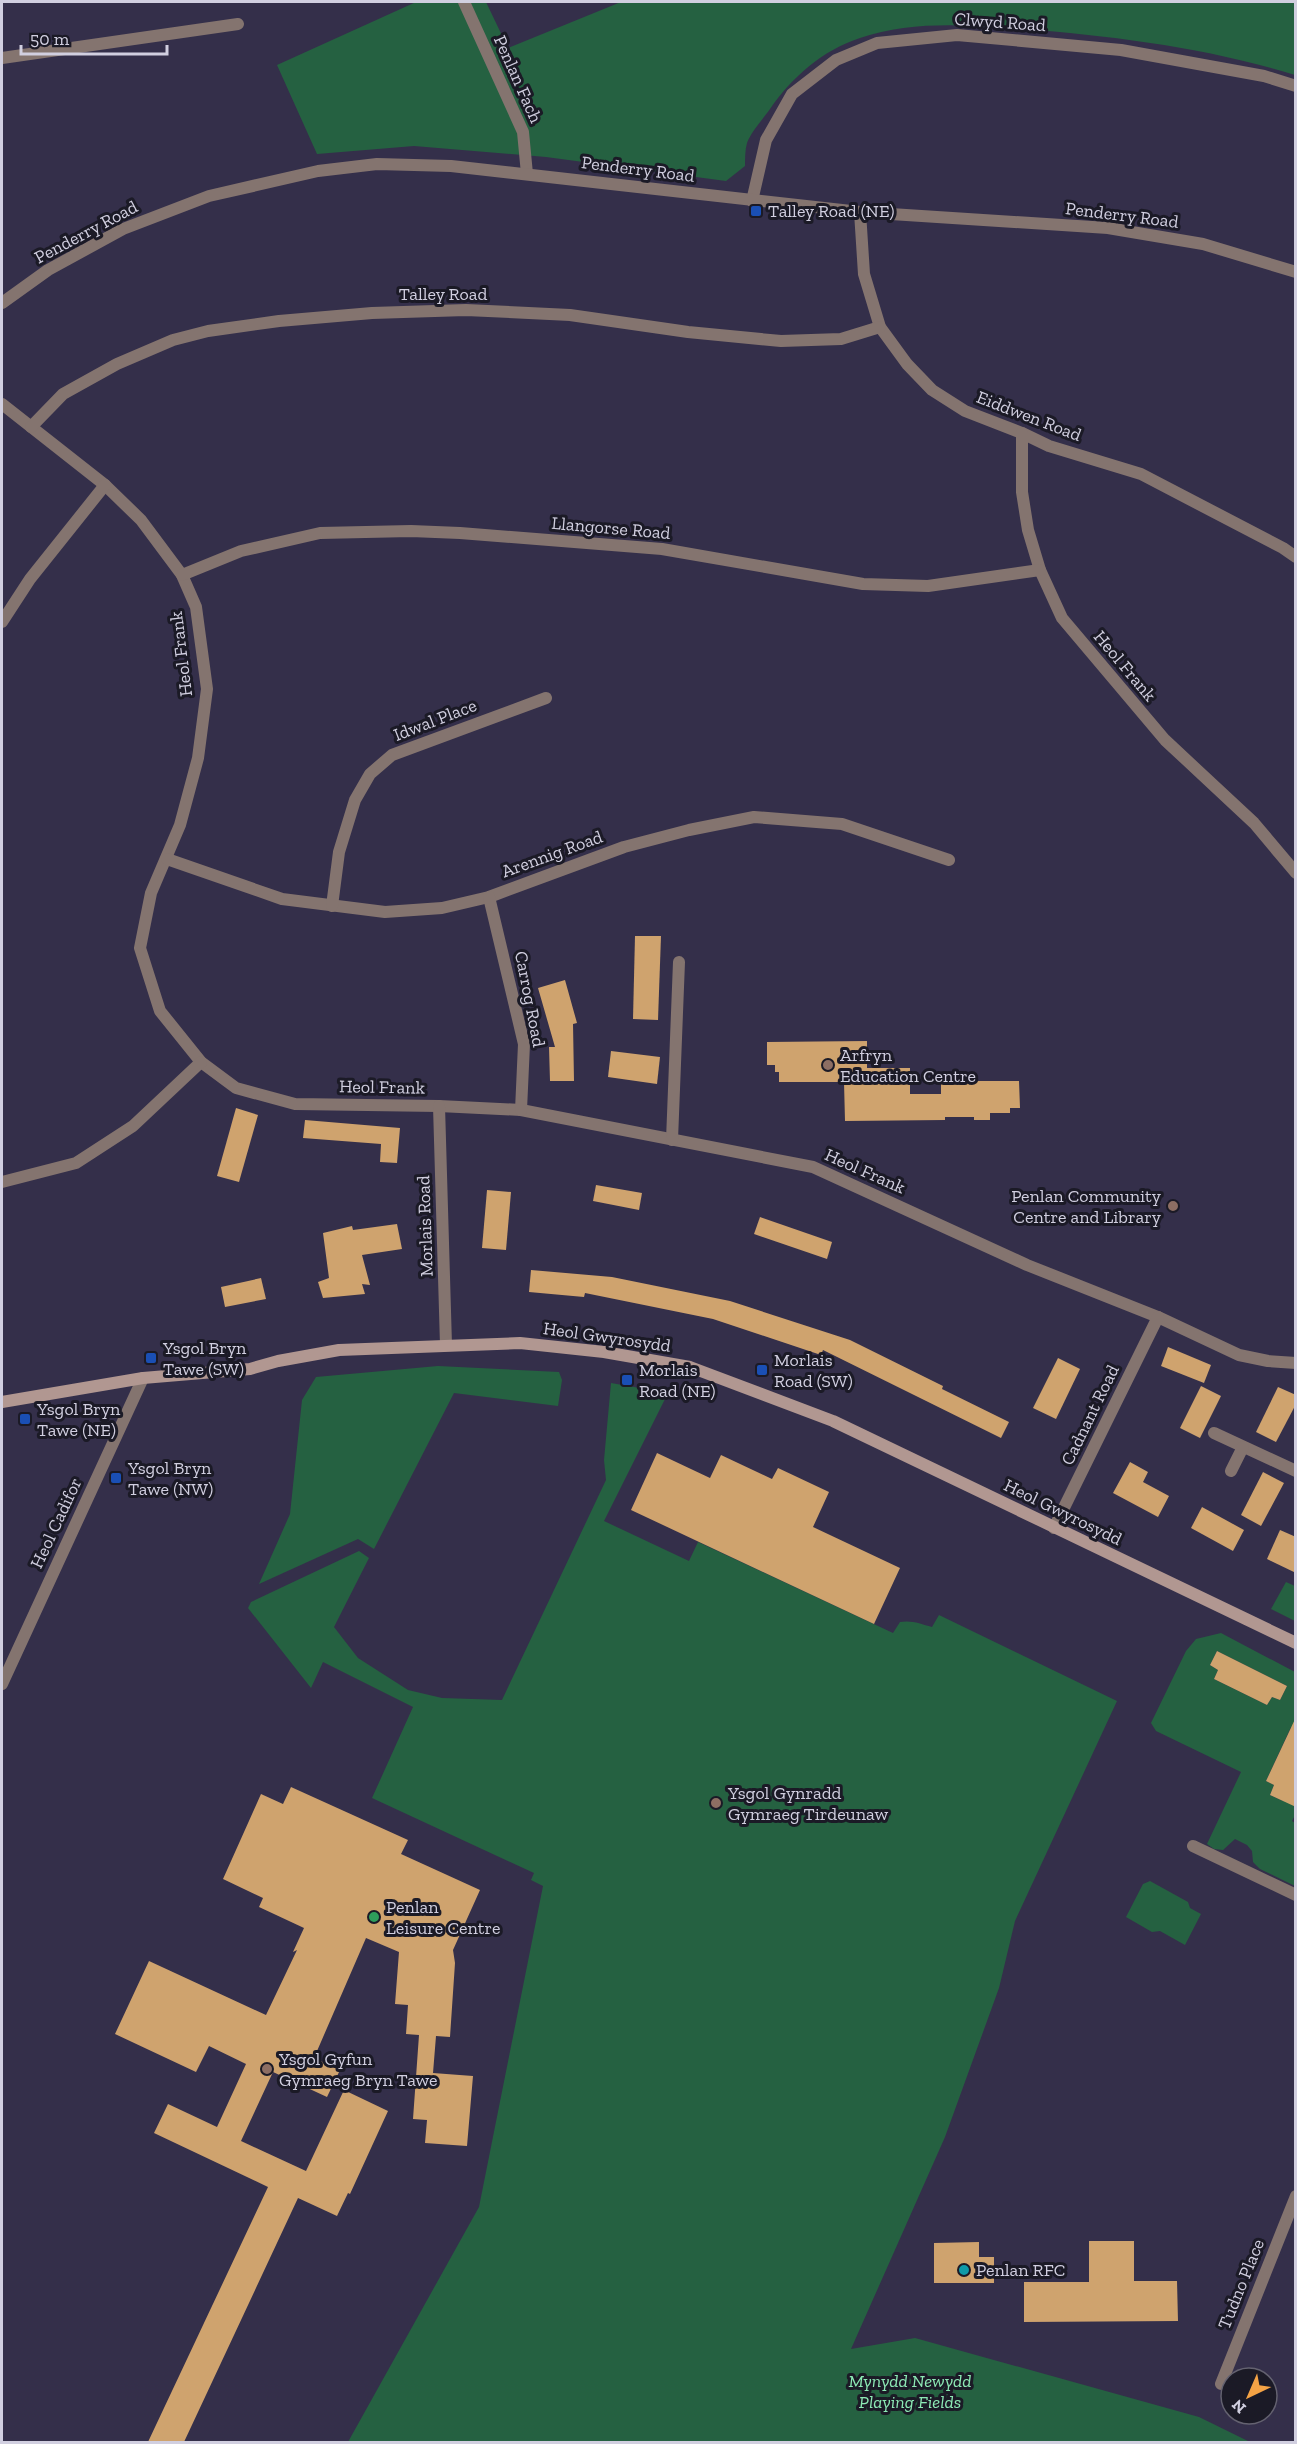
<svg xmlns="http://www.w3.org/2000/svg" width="1297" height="2444" font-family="'Zilla Slab',serif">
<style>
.green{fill:#256141;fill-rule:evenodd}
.building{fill:#cfa36e}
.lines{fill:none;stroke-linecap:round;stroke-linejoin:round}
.street{stroke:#84746f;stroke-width:12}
.secondary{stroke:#b19791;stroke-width:12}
.transit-dot{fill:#1a4fb4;stroke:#1b1a26;stroke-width:2}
.education-dot{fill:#8d6e63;stroke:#1b1a26;stroke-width:2}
.leisure-dot{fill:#2e9e5b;stroke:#1b1a26;stroke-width:2}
.culture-dot{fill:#0f9aa8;stroke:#1b1a26;stroke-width:2}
.labels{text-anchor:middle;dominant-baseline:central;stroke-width:6;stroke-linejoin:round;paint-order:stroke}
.street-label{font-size:18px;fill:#d1cfe0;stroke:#1b1a26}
.poi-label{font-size:18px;fill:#d1cfe0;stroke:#1b1a26;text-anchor:start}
.park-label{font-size:18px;font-style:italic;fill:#8deab5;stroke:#1b1a26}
</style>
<rect width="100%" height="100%" fill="#342f4a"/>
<g class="green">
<path d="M 416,2 L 486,2 L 508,48 L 621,2 L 1295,2 L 1295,75 C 1208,48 1114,36 1023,29 C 970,25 911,20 860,38 C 823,50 792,77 770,109 C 763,119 751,132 747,143 C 745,150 745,159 745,166 L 726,181 L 546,157 L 414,146 L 317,154 L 277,65 Z"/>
<path d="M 438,1366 L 559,1372 L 562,1380 L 558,1406 L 454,1393 L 374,1549 L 358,1539 L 259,1584 L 290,1514 L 302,1400 L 316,1377 Z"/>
<path d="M 611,1383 L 668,1393 L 604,1521 L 689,1561 L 698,1542 L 893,1633 L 900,1622 C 912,1620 921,1624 932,1627 L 939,1615 L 1117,1701 L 1015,1921 L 999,1988 L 945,2137 L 851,2349 L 915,2338 L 1199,2417 L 1250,2442 L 348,2442 L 479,2207 L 543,1886 L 531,1880 L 534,1873 L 372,1798 L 413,1707 L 323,1662 L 311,1688 L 248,1608 L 251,1602 L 359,1551 L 369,1558 L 334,1627 L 358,1658 L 408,1690 L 442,1698 L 502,1700 L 606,1480 L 604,1460 Z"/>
<path d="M 1286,1582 L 1295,1586 L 1295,1621 L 1271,1609 Z"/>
<path d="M 1221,1633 L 1295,1672 L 1295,1728 L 1291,1727 L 1266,1781 L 1274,1785 L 1270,1795 L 1283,1801 L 1295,1774 L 1295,1815 L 1292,1821 L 1295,1823 L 1295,1886 L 1260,1869 L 1253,1862 L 1252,1851 L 1247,1845 L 1235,1839 L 1223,1850 L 1214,1849 L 1207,1844 L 1241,1772 L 1156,1731 L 1151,1723 L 1186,1651 L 1196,1639 ZM 1217,1651 L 1287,1686 L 1280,1700 L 1272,1697 L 1267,1705 L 1214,1679 L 1218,1670 L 1210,1665 Z"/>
<path d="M 1150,1881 L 1188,1902 L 1190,1908 L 1201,1914 L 1185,1945 L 1160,1931 L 1152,1932 L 1126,1917 L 1143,1884 Z"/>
</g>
<g class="building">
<path d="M 635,936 L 661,936 L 658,1020 L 633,1019 Z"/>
<path d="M 565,980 L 577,1023 L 573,1024 L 574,1081 L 550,1081 L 549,1047 L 555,1047 L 538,988 Z"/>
<path d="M 867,1041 L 867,1068 L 910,1068 L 910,1094 L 941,1094 L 941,1081 L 1019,1081 L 1020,1108 L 1010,1108 L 1010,1113 L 990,1113 L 990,1120 L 974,1120 L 974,1117 L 945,1117 L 945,1120 L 845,1121 L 844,1082 L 779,1082 L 779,1072 L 775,1072 L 775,1065 L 767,1065 L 767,1042 Z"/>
<path d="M 611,1051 L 660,1057 L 657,1084 L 608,1077 Z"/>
<path d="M 236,1108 L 258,1115 L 239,1182 L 217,1176 Z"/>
<path d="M 305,1120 L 400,1128 L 397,1163 L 380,1162 L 381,1144 L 303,1138 Z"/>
<path d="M 596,1185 L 642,1193 L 639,1210 L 593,1201 Z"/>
<path d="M 487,1190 L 511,1192 L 506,1250 L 482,1248 Z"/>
<path d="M 760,1217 L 832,1242 L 827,1259 L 754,1234 Z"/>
<path d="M 397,1224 L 402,1249 L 362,1255 L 370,1285 L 362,1284 L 365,1294 L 323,1298 L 318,1282 L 329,1278 L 323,1233 L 352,1226 L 353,1230 Z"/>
<path d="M 531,1270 L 612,1277 L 730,1301 L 850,1340 L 943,1386 L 942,1389 L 1009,1422 L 1001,1438 L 823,1350 L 821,1355 L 713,1319 L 585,1293 L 584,1297 L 529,1292 Z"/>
<path d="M 261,1278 L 266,1299 L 225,1307 L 221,1287 Z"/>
<path d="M 1168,1347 L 1211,1365 L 1204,1383 L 1161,1366 Z"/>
<path d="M 1058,1358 L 1080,1369 L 1056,1419 L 1033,1408 Z"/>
<path d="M 1201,1386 L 1221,1396 L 1200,1438 L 1180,1428 Z"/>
<path d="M 1278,1387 L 1296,1395 L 1296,1404 L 1276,1442 L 1256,1432 Z"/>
<path d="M 657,1453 L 710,1478 L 721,1455 L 772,1479 L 778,1468 L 829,1492 L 813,1527 L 900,1568 L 874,1624 L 631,1510 Z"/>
<path d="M 1130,1462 L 1148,1472 L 1143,1482 L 1169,1496 L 1158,1517 L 1113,1493 Z"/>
<path d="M 1263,1472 L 1284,1483 L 1261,1526 L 1241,1515 Z"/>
<path d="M 1202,1507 L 1244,1530 L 1233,1551 L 1191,1528 Z"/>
<path d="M 1280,1530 L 1296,1537 L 1296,1573 L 1267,1559 Z"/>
<path d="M 1217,1651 L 1287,1686 L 1280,1700 L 1272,1697 L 1267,1705 L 1214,1679 L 1218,1670 L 1210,1665 Z"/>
<path d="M 1296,1717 L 1296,1807 L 1270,1795 L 1274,1785 L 1266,1781 Z"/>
<path d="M 291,1787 L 408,1840 L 401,1854 L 480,1890 L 453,1950 L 455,1963 L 450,2037 L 436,2036 L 433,2073 L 473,2076 L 467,2146 L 425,2143 L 427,2120 L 413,2119 L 419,2035 L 406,2034 L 408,2005 L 395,2004 L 399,1952 L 366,1938 L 314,2058 L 340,2070 L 327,2097 L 273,2072 L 241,2141 L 306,2171 L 344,2090 L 388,2111 L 350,2194 L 348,2193 L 337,2216 L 298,2198 L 184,2442 L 148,2442 L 268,2187 L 154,2133 L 168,2104 L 217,2127 L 246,2064 L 209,2046 L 196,2072 L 115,2034 L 149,1961 L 266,2015 L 297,1950 L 293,1952 L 304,1928 L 259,1907 L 263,1898 L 223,1879 L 261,1794 L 283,1804 Z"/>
<path d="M 1089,2241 L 1134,2241 L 1134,2281 L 1177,2281 L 1178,2321 L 1024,2322 L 1024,2282 L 1089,2282 Z"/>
<path d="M 979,2242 L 979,2257 L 994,2257 L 994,2283 L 934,2283 L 934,2243 Z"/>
</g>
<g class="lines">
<g class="street">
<path d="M 464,2 L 523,132 L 527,174"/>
<path d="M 2,58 L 238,24"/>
<path d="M 752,201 L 766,140 L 792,94 L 836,60 L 877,43 L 957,35 L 1121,50 L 1264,76 L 1296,86"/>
<path d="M 860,212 L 864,274 L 880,327 L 907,364 L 932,390 L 965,411 L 1022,433 L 1049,446 L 1141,474 L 1283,548 L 1296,557"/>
<path d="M 2,303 L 48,270 L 123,229 L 209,196 L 318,171 L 377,164 L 451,166 L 860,212 L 1108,228 L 1203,244 L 1296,272"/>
<path d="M 2,404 L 105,485 L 141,520 L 182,575 L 196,607 L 207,689 L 198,758 L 180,825 L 151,893 L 140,948 L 160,1011 L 201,1062 L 236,1088 L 295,1104 L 439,1106 L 521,1110 L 813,1167 L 1027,1265 L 1158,1317 L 1239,1355 L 1268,1361 L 1296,1363"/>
<path d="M 31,427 L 63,394 L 117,364 L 173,340 L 208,331 L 279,321 L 372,313 L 466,310 L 570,315 L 688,332 L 781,341 L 841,339 L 880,327"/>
<path d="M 1022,433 L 1022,492 L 1028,530 L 1040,570 L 1062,618 L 1165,740 L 1254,823 L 1296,873"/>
<path d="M 182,575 L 241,551 L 320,533 L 411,531 L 460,533 L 662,549 L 863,584 L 928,586 L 1040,570"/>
<path d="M 2,622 L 30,579 L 105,485"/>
<path d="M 167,859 L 282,899 L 385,912 L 442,908 L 489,897 L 624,847 L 689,830 L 754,817 L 842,824 L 949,860"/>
<path d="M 489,897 L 524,1044 L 521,1110"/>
<path d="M 332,906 L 339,852 L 355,800 L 370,774 L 392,755 L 546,698"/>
<path d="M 439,1106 L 446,1345"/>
<path d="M 672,1140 L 679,962"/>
<path d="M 2,1182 L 76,1163 L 133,1126 L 201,1062"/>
<path d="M 1214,1433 L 1296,1471"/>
<path d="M 1231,1471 L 1243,1447"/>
<path d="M 1054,1528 L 1158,1317"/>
<path d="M 2,1684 L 143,1378"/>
<path d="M 1193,1846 L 1296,1895"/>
<path d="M 1221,2384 L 1296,2196"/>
</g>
<path class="secondary" d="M 2,1402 L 143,1378 L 250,1369 L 278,1361 L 339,1350 L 520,1343 L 604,1352 L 690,1367 L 833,1421 L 1296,1643"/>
</g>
<g class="transit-dot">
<rect x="750" y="205" width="12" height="12" rx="3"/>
<rect x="145" y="1352" width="12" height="12" rx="3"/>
<rect x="756" y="1364" width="12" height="12" rx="3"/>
<rect x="621" y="1374" width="12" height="12" rx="3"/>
<rect x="19" y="1413" width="12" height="12" rx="3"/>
<rect x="110" y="1472" width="12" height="12" rx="3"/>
</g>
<g class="education-dot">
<circle cx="828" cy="1065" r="6"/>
<circle cx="1173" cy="1206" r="6"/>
<circle cx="716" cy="1803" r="6"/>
<circle cx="267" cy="2069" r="6"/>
</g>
<circle class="leisure-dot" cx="374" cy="1917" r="6"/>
<circle class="culture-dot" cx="964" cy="2270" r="6"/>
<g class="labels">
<g class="street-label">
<text transform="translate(1000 22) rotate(4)">Clwyd Road</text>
<text transform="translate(518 79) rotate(66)">Penlan Fach</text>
<text transform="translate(638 169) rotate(7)">Penderry Road</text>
<text transform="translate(1122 215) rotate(7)">Penderry Road</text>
<text transform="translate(86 232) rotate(-28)">Penderry Road</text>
<text x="443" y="294">Talley Road</text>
<text transform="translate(1029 416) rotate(21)">Eiddwen Road</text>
<text transform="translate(611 528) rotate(5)">Llangorse Road</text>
<text transform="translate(181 654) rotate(-97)">Heol Frank</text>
<text transform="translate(1125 666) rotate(50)">Heol Frank</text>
<text transform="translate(435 720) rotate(-21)">Idwal Place</text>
<text transform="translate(552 854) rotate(-20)">Arennig Road</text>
<text transform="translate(530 999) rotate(79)">Carrog Road</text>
<text transform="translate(382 1087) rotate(1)">Heol Frank</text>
<text transform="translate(865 1171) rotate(24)">Heol Frank</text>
<text transform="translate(425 1226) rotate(-92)">Morlais Road</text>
<text transform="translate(607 1337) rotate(8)">Heol Gwyrosydd</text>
<text transform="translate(1090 1415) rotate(-64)">Cadnant Road</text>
<text transform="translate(1063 1512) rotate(26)">Heol Gwyrosydd</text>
<text transform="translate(56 1523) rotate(-65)">Heol Cadifor</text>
<text transform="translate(1241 2284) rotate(-68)">Tudno Place</text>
</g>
<g class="poi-label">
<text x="768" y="211">Talley Road (NE)</text>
<text x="840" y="1055">Arfryn<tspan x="840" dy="21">Education Centre</tspan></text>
<text x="1161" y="1196" text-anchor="end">Penlan Community<tspan x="1161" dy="21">Centre and Library</tspan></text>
<text x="163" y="1348">Ysgol Bryn<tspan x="163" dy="21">Tawe (SW)</tspan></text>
<text x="774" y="1360">Morlais<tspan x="774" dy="21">Road (SW)</tspan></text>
<text x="639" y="1370">Morlais<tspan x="639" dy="21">Road (NE)</tspan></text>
<text x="37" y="1409">Ysgol Bryn<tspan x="37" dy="21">Tawe (NE)</tspan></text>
<text x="128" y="1468">Ysgol Bryn<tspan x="128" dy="21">Tawe (NW)</tspan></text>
<text x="728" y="1793">Ysgol Gynradd<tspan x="728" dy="21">Gymraeg Tirdeunaw</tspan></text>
<text x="386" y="1907">Penlan<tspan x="386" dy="21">Leisure Centre</tspan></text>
<text x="279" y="2059">Ysgol Gyfun<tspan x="279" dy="21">Gymraeg Bryn Tawe</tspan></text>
<text x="976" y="2270">Penlan RFC</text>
</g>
<g class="park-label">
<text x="910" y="2381">Mynydd Newydd<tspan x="910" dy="21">Playing Fields</tspan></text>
</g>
</g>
<rect width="1297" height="2444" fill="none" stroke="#d1cfe0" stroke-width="6"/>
<g transform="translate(1249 2396) rotate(224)"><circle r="28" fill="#1b1a26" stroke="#646270" stroke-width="1.5"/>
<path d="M0-4.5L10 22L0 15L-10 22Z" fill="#f5a345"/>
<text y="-9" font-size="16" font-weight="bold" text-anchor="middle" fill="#d1cfe0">N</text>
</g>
<path d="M21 45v9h146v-9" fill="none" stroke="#d1cfe0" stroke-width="3"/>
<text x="30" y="45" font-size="18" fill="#d1cfe0" stroke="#1b1a26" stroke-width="4.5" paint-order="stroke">50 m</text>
</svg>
